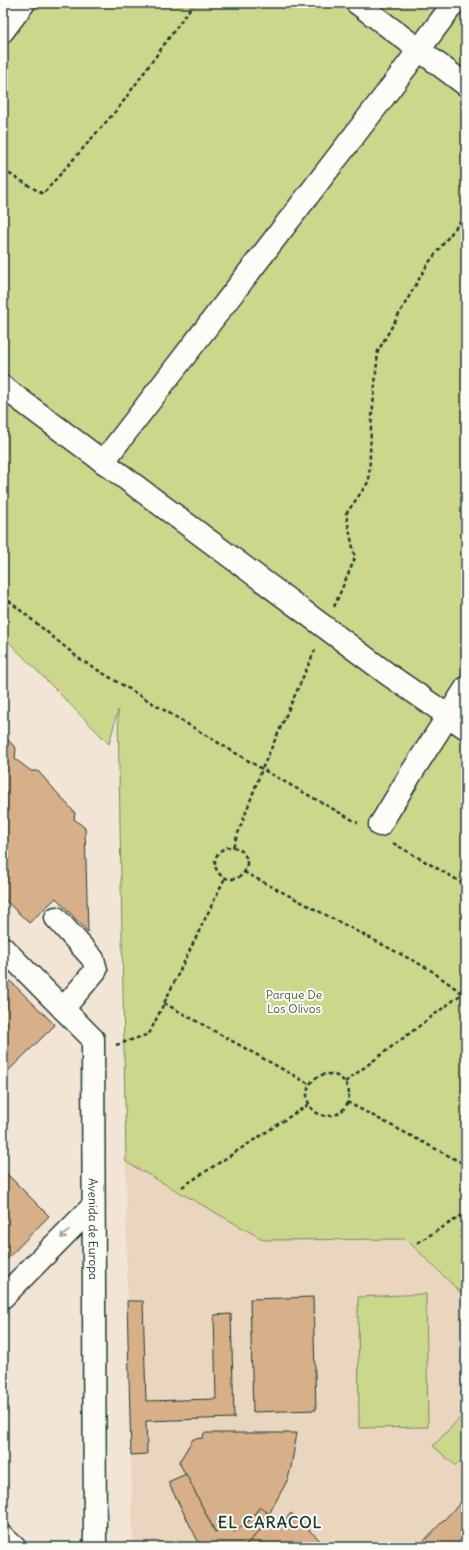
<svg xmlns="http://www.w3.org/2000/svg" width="469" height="1550" font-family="Delius,sans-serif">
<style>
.built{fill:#ead5bf}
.green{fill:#cbd88c;stroke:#758a60}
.building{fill:#d7af88;stroke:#1f3d34}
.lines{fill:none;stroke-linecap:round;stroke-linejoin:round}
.minor-casing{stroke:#1f3d34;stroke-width:25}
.path{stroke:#1f3d34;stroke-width:2.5;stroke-dasharray:4 3;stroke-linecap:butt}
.minor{stroke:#fdfcf7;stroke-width:22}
.oneway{stroke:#8e9c96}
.labels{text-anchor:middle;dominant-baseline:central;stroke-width:4;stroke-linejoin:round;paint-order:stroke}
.park-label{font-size:12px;fill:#415c46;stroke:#fdfcf7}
.street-label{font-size:12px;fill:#1f3d34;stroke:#fdfcf7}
.district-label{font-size:16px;font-weight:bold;letter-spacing:1px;fill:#1f3d34;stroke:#fdfcf7}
</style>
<rect width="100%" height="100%" fill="#f2e5d6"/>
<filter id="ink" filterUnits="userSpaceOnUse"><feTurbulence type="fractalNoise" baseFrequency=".025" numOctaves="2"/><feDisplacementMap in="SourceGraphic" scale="8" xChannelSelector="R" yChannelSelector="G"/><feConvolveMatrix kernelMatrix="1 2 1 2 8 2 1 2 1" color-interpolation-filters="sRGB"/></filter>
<g filter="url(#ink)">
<path class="built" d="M 126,1162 L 264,1239 L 406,1239 L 466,1298 L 466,1547 L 133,1547 L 127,1301 Z"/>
<g class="green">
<path d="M 3,3 L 466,3 L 466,1298 L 406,1239 L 264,1240 L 126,1162 L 118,710 L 109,744 L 3,636 Z"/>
<path d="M 426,1294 L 428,1427 L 359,1428 L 358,1297 Z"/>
<path d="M 461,1417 L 466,1422 L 466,1456 L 456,1466 L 433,1446 Z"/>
</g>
<g class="building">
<path d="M 3,735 L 16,748 L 15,759 L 31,771 L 38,771 L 75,813 L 74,819 L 85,828 L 88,932 L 56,898 L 29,923 L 3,898 Z"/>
<path d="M 3,974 L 55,1025 L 3,1076 Z"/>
<path d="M 3,1170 L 49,1216 L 3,1263 Z"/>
<path d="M 313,1297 L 316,1410 L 253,1412 L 250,1299 Z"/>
<path d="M 127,1301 L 143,1301 L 146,1401 L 216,1399 L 214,1315 L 231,1314 L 234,1418 L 146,1421 L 147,1454 L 131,1455 Z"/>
<path d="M 204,1433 L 297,1433 L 291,1467 L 288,1479 L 269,1514 L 260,1507 L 249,1521 L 234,1532 L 228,1525 L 215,1532 L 179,1462 L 193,1439 L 203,1438 Z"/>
<path d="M 186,1474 L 215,1532 L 228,1525 L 234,1532 L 249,1521 L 260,1507 L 269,1514 L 272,1518 L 244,1547 L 201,1547 L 168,1482 Z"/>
<path d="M 466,1497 L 466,1547 L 418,1547 Z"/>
<path d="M 291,1513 L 327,1547 L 244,1547 L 272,1518 L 279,1526 Z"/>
</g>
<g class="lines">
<g class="minor-casing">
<g id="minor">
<path d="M 357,3 L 466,85"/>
<path d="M 3,31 L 24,3"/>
<path d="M 3,387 L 389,675 L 466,728"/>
<path d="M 103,462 L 383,98 L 454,3"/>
<path d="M 380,825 L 412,772 L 466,688"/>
<path d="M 56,918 L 93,959 L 96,970 L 63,1009"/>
<path id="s1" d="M 3,948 L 93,1039 L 95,1547"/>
<path d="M 3,1297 L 93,1206"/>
<path d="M 3,1537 L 14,1547"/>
</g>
</g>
<g class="path">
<path d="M 3,170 L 43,194 L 120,106 L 194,3"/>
<path d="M 3,596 L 81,660 L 262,769 L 358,823"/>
<path d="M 334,607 L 355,558 L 346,514 L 369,481 L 371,428 L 378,351 L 427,265 L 466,214"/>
<path d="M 393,843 L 466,885"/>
<path d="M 233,847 L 262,769 L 316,648"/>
<circle cx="231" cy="863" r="16"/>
<path d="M 244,872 L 429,969 L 466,996"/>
<path d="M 164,1003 L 309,1084"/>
<path d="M 116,1045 L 149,1034 L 225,878"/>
<circle cx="328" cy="1095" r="21"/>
<path d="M 345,1082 L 463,993 L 466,989"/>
<path d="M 347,1102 L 466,1165"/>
<path d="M 182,1187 L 309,1104"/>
<path d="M 417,1243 L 466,1213"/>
</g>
<use href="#minor" class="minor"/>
</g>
<defs><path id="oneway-shaft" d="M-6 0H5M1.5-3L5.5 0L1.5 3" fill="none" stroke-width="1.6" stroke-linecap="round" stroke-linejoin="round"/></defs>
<use class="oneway" href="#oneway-shaft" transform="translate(65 1234) rotate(135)"/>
</g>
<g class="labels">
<g class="park-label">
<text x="294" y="994">Parque De<tspan x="294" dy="14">Los Olivos</tspan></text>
</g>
<g class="street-label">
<text stroke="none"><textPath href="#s1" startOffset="318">Avenida de Europa</textPath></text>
</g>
<g class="district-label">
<text x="270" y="1522">EL CARACOL</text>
</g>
</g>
<rect width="469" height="1550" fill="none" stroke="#fdfcf7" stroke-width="16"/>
<rect x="8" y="8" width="453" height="1534" fill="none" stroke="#1f3d34" stroke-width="1.5" filter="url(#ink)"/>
</svg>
